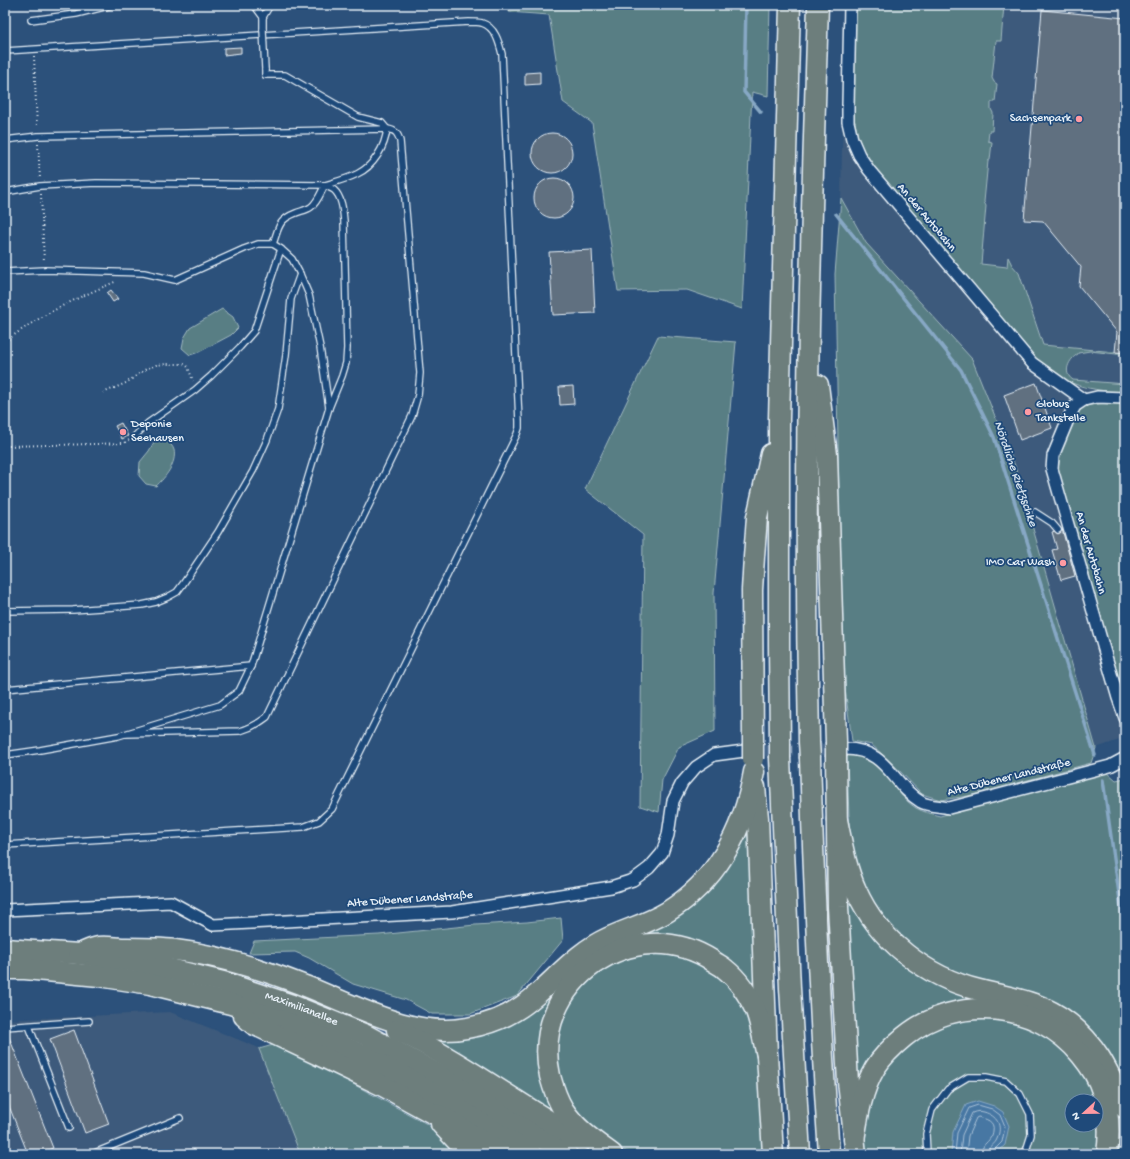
<svg xmlns="http://www.w3.org/2000/svg" width="1130" height="1159" font-family="'Gochi Hand',sans-serif">
<style>
.built{fill:#3c5a7c}
.green{fill:#587e84;stroke:#a0b8be;fill-rule:evenodd}
.water{fill:#4777a3;stroke:#87a8c5}
.lines{fill:none;stroke-linecap:round;stroke-linejoin:round}
.shore{stroke:#a8c0d6;stroke-width:1}
.stream{stroke:#87a8c5;stroke-width:3.5}
.building{fill:#606f80;stroke:#e8f1f8}
.street-tunnel{stroke:#48698e;stroke-width:11;stroke-dasharray:11 5.5;stroke-linecap:butt}
.lane-casing{stroke:#e8f1f8;stroke-width:8}
.street-casing{stroke:#e8f1f8;stroke-width:14}
.highway-casing{stroke:#e8f1f8;stroke-width:23}
.path{stroke:#e8f1f8;stroke-width:2;stroke-dasharray:1 3;stroke-linecap:butt}
.lane{stroke:#1f4a7a;stroke-width:5.5}
.street{stroke:#1f4a7a;stroke-width:11}
.highway{stroke:#6d7e7c;stroke-width:20}
.lane-bridge-casing{stroke:#e8f1f8;stroke-width:8;stroke-linecap:butt}
.highway-bridge-casing{stroke:#e8f1f8;stroke-width:23;stroke-linecap:butt}
.lane-bridge{stroke:#1f4a7a;stroke-width:5.5}
.highway-bridge{stroke:#6d7e7c;stroke-width:20}
.poi-dot{fill:#ff9aa2;stroke:#1f4a7a;stroke-width:1.5}
.labels{text-anchor:middle;dominant-baseline:central;stroke-width:3.5;stroke-linejoin:round;paint-order:stroke}
.poi-label{font-size:12px;fill:#e8f1f8;stroke:#1f4a7a;text-anchor:end}
.street-label{font-size:12px;fill:#e8f1f8;stroke:#1f4a7a}
.water-label{font-size:13px;font-style:italic;fill:#d0dfeb;stroke:#1f4a7a}
</style>
<rect width="100%" height="100%" fill="#2c517b"/>
<filter id="ink" filterUnits="userSpaceOnUse"><feTurbulence type="fractalNoise" baseFrequency=".025" numOctaves="2"/><feDisplacementMap in="SourceGraphic" scale="8" xChannelSelector="R" yChannelSelector="G"/><feConvolveMatrix kernelMatrix="1 2 1 2 8 2 1 2 1" color-interpolation-filters="sRGB"/></filter>
<g filter="url(#ink)">
<g class="built">
<path d="M 845,5 L 1125,5 L 1125,738 L 1096,748 L 1015,466 L 866,243 L 841,198 Z"/>
<path d="M 170,1012 L 286,1059 L 324,1154 L 5,1154 L 5,1020 Z"/>
</g>
<g class="green">
<path d="M 58,5 L 103,5 L 64,11 Z"/>
<path d="M 509,5 L 770,5 L 768,96 L 752,92 L 742,309 L 687,290 L 618,291 L 592,123 L 563,102 L 549,15 L 509,12 Z"/>
<path d="M 856,5 L 1004,5 L 1001,41 L 996,41 L 992,78 L 994,82 L 997,84 L 995,102 L 991,102 L 991,109 L 993,113 L 992,131 L 989,131 L 988,141 L 992,142 L 990,160 L 988,161 L 984,202 L 986,206 L 981,264 L 1007,267 L 1008,257 L 1012,265 L 1019,273 L 1043,345 L 1125,353 L 1125,355 L 1090,351 L 1078,353 L 1078,354 C 1069,359 1062,373 1073,380 L 1125,384 L 1125,393 C 1081,389 1058,384 1028,350 L 892,190 L 873,166 L 864,152 L 858,137 L 853,113 Z"/>
<path d="M 841,198 L 866,243 L 972,359 L 1015,466 L 1096,748 L 1091,763 L 968,796 L 941,800 L 922,794 L 893,764 L 872,745 L 852,741 L 842,666 L 835,274 Z"/>
<path d="M 222,309 L 233,317 L 238,328 L 231,335 L 199,352 L 190,355 L 182,348 L 184,338 L 190,328 Z"/>
<path d="M 658,336 L 736,342 L 714,593 L 715,731 L 679,747 L 662,780 L 659,812 L 640,806 L 643,535 L 585,489 Z"/>
<path d="M 1105,403 L 1125,404 L 1125,702 L 1058,470 L 1061,450 L 1077,414 L 1082,408 L 1089,405 Z"/>
<path d="M 166,439 C 169,443 173,446 174,450 C 177,463 165,478 156,486 L 146,484 L 139,476 L 140,462 L 149,451 L 154,442 Z"/>
<path d="M 848,754 C 889,757 888,790 916,808 C 923,812 932,814 940,816 L 1107,772 L 1116,780 L 1125,778 L 1125,1093 L 1121,1082 L 943,970 L 891,935 L 868,902 L 850,849 L 847,757 Z"/>
<path d="M 750,831 L 756,996 L 745,980 L 641,939 L 643,931 L 743,832 Z"/>
<path d="M 846,894 L 851,895 L 869,925 L 987,1002 L 954,1003 L 862,1081 L 853,1079 Z"/>
<path d="M 561,918 L 563,940 L 517,996 L 470,1014 L 432,1014 L 406,1000 L 353,984 L 309,958 L 295,952 L 249,953 L 254,941 L 379,935 L 475,925 L 527,922 Z"/>
<path d="M 658,953 L 693,958 L 727,980 L 743,1000 L 757,1045 L 765,1154 L 632,1154 L 617,1147 L 571,1109 L 558,1077 L 555,1039 L 570,1002 L 587,978 L 615,960 Z"/>
<path d="M 557,986 L 558,990 L 555,1111 L 552,1114 L 429,1038 Z"/>
<path d="M 968,1015 L 1030,1025 L 1062,1047 L 1080,1065 L 1091,1085 L 1103,1123 L 1100,1154 L 864,1154 L 861,1127 L 875,1083 L 903,1045 L 933,1025 ZM 1072,1101 L 1096,1101 L 1096,1125 L 1072,1125 Z"/>
<path d="M 273,1045 L 305,1058 L 427,1124 L 461,1154 L 290,1154 L 299,1151 L 259,1049 Z"/>
<path d="M 1116,1104 L 1125,1123 L 1125,1154 L 1112,1154 Z"/>
</g>
<path class="water" d="M 978,1101 L 994,1106 L 1003,1112 L 1009,1126 L 1005,1145 L 995,1154 L 951,1154 L 953,1132 L 966,1105 Z"/>
<g class="lines">
<g class="shore">
<path d="M 955,1154 L 957,1133 L 969,1108 L 978,1105 L 992,1109 L 1000,1115 L 1005,1127 L 1002,1142 L 994,1150 L 993,1154"/>
<path d="M 960,1154 L 962,1135 L 972,1113 C 977,1111 979,1111 984,1112 C 997,1116 1003,1125 997,1139 C 995,1145 988,1146 988,1154"/>
<path d="M 966,1154 L 968,1136 L 976,1118 L 978,1117 C 986,1119 995,1121 993,1131 C 993,1132 992,1136 991,1137 C 986,1145 982,1143 982,1154"/>
</g>
<g class="stream">
<path d="M 746,5 L 744,92 L 761,112"/>
<path d="M 836,214 L 961,370 L 994,437 L 1095,755"/>
<path d="M 1103,780 L 1125,936"/>
</g>
</g>
<g class="building">
<path d="M 1042,10 L 1125,18 L 1125,353 L 1115,352 L 1117,332 L 1079,286 L 1081,267 L 1043,221 L 1024,220 Z"/>
<path d="M 241,47 L 241,53 L 224,55 L 224,48 Z"/>
<path d="M 540,72 L 540,84 L 525,85 L 525,73 Z"/>
<circle cx="552" cy="153" r="20"/>
<circle cx="554" cy="198" r="20"/>
<path d="M 592,250 L 595,313 L 553,315 L 549,252 Z"/>
<path d="M 111,290 L 118,299 L 113,302 L 107,293 Z"/>
<path d="M 1036,383 L 1052,428 L 1020,440 L 1004,395 Z"/>
<path d="M 573,386 L 574,404 L 560,405 L 559,387 Z"/>
<path d="M 121,423 L 128,436 L 122,439 L 115,426 Z"/>
<path d="M 1062,529 L 1075,576 L 1061,580 L 1052,550 L 1057,549 L 1052,532 Z"/>
<path d="M 74,1030 L 109,1124 L 85,1133 L 50,1039 Z"/>
<path d="M 7,1032 L 53,1148 L 37,1154 L 28,1154 L 5,1096 L 5,1033 Z"/>
</g>
<g class="lines">
<path class="street-tunnel" d="M 749,751 L 840,749"/>
<g class="lane-casing">
<g id="lane">
<path d="M 254,5 L 263,17"/>
<path d="M 31,20 L 76,14 L 112,5"/>
<path d="M 263,30 L 263,17 L 270,5"/>
<path d="M 5,51 L 469,22 C 473,22 478,22 482,23 C 495,27 499,42 502,54 L 519,421 L 519,428 L 517,434 L 332,809 L 319,821 L 303,827 L 5,845"/>
<path d="M 265,69 L 265,75 L 285,75 L 358,117 L 382,123 L 387,129 C 385,147 374,166 357,174 C 347,179 335,182 325,185 C 321,192 318,202 311,207 C 307,210 301,211 296,213 C 278,220 279,227 273,244"/>
<path d="M 5,140 L 38,136 L 387,129 C 396,130 398,134 400,141 L 420,373 L 418,395 L 412,416 L 267,717 C 258,724 251,728 240,731 L 126,734"/>
<path d="M 5,192 L 40,186 L 96,183 L 325,185 C 327,187 331,188 334,190 C 342,197 343,211 344,221 L 347,348 L 346,363 L 342,376 L 329,408"/>
<path d="M 5,272 L 45,270 L 144,273 L 175,280 L 244,249 L 258,244 L 273,244 L 281,249 L 292,259 L 300,274 L 309,295 L 320,347 L 329,408 L 251,666 L 239,691 L 220,705 L 118,736 L 40,750 L 5,755"/>
<path d="M 135,436 L 148,423 L 195,390 L 211,376 L 240,347 L 254,331 L 281,249"/>
<path d="M 1035,512 L 1052,523 L 1058,530"/>
<path d="M 5,611 L 73,610 L 142,605 L 156,602 L 168,597 L 177,592 L 183,584 L 218,532 L 253,471 L 267,440 L 278,409 L 286,355 L 291,299 L 300,274"/>
<path d="M 5,689 L 251,666"/>
<path d="M 29,1026 L 69,1128"/>
<path d="M 5,1027 L 89,1021"/>
<path d="M 92,1154 L 180,1118"/>
<path d="M 184,1154 L 193,1153"/>
<path d="M 927,1154 L 926,1134 L 932,1110 L 948,1089 L 968,1077 L 986,1077 L 1006,1081 L 1020,1094 L 1030,1114 L 1031,1135 L 1025,1154"/>
</g>
</g>
<g class="street-casing">
<g id="street">
<path d="M 850,5 L 848,105 L 848,122 L 852,139 L 859,155 L 869,170 L 1032,363 L 1084,400"/>
<path d="M 1125,398 L 1097,397 L 1084,400 L 1075,406 L 1070,415 L 1053,456 L 1052,469 L 1118,698 L 1125,718"/>
<path d="M 845,749 C 888,749 891,784 921,802 C 927,806 941,806 949,808 L 1110,766 L 1125,758"/>
<path d="M 5,910 L 171,902 L 213,925 L 452,912 L 611,887 L 633,880 L 649,868 L 662,853 L 668,835 L 673,801 L 682,783 L 696,767 L 714,755 L 744,751"/>
</g>
</g>
<g class="highway-casing">
<g id="highway">
<path d="M 818,385 L 827,455 L 836,742"/>
<path d="M 809,742 C 806,604 806,466 809,327 C 811,220 815,112 818,5"/>
<path d="M 753,743 L 752,590 L 754,557 L 757,517 L 771,454"/>
<path d="M 780,743 L 779,645 L 779,419 L 790,5"/>
<path d="M 836,757 L 838,907 L 848,1082 L 856,1154"/>
<path d="M 780,758 L 790,988 L 800,1154"/>
<path d="M 810,758 C 814,890 820,1022 829,1154"/>
<path d="M 755,787 L 758,818 L 767,1055 L 773,1154"/>
<path d="M 837,820 C 842,844 846,868 856,890 C 878,940 926,977 979,990 C 1012,998 1041,1001 1069,1023 C 1100,1048 1109,1074 1125,1108"/>
<path id="s1" d="M 5,949 L 79,954 L 130,961 L 170,969 L 223,982 L 292,1005 L 366,1035 L 445,1078 L 567,1154"/>
<path d="M 79,954 C 85,952 92,948 99,947 C 107,946 118,948 127,948 C 143,948 159,948 175,950 C 217,955 261,969 300,984 C 351,1003 411,1039 467,1028 C 491,1024 516,1013 535,996 C 559,975 579,951 608,938 C 627,929 649,923 667,912 C 718,880 744,829 754,772"/>
<path d="M 5,969 L 25,969 L 99,976 L 150,984 L 231,1004 L 283,1021 L 363,1055 L 409,1079 L 451,1104 L 531,1154"/>
<path d="M 244,1016 L 253,1024 L 327,1059 L 381,1085 L 432,1113 L 444,1117 L 502,1154"/>
<path d="M 397,1030 C 462,1062 520,1105 582,1141"/>
<path d="M 441,1124 L 469,1154"/>
<path d="M 854,1140 C 858,1115 862,1090 875,1068 C 883,1055 893,1046 904,1037 C 957,993 1038,1002 1081,1055 C 1090,1066 1098,1077 1102,1091 C 1109,1111 1110,1133 1107,1154"/>
<path d="M 612,1154 C 594,1141 575,1128 563,1109 C 557,1099 553,1087 550,1076 C 529,983 633,909 713,961 C 717,964 722,966 725,969 C 738,979 749,996 756,1011 C 761,1024 763,1040 767,1055"/>
</g>
</g>
<g class="path">
<path d="M 34,56 L 37,128"/>
<path d="M 38,144 L 40,178"/>
<path d="M 41,194 L 44,262"/>
<path d="M 5,342 C 39,315 77,298 117,281"/>
<path d="M 103,393 L 126,383 L 146,369 L 156,365 L 166,364 L 184,364 L 188,367 L 193,381"/>
<path d="M 5,446 L 95,444 L 124,443 L 129,440"/>
</g>
<use href="#lane" class="lane"/>
<use href="#street" class="street"/>
<use href="#highway" class="highway"/>
<g class="lane-bridge-casing">
<path id="lane-bridge" d="M 263,30 L 265,69"/>
</g>
<g class="highway-bridge-casing">
<g id="highway-bridge">
<path d="M 809,742 L 810,758"/>
<path d="M 836,742 L 836,757"/>
<path d="M 753,743 L 753,759"/>
<path d="M 780,743 L 780,758"/>
</g>
</g>
<use href="#lane-bridge" class="lane-bridge"/>
<use href="#highway-bridge" class="highway-bridge"/>
</g>
</g>
<g class="poi-dot">
<circle cx="1079" cy="119" r="4"/>
<circle cx="1028" cy="412" r="4"/>
<circle cx="123" cy="432" r="4"/>
<circle cx="1063" cy="563" r="4"/>
</g>
<g class="labels">
<g class="poi-label">
<text x="1071" y="119">Sachsenpark</text>
<text x="1036" y="405" text-anchor="start">Globus<tspan x="1036" dy="14">Tankstelle</tspan></text>
<text x="131" y="425" text-anchor="start">Deponie<tspan x="131" dy="14">Seehausen</tspan></text>
<text x="1055" y="563">IMO Car Wash</text>
</g>
<g class="street-label">
<text transform="translate(926 218) rotate(50)">An der Autobahn</text>
<text transform="translate(1090 553) rotate(74)">An der Autobahn</text>
<text transform="translate(1009 778) rotate(-14)">Alte Dübener Landstraße</text>
<text transform="translate(410 900) rotate(-4)">Alte Dübener Landstraße</text>
<text stroke="none"><textPath href="#s1" startOffset="304">Maximilianallee</textPath></text>
</g>
<g class="water-label">
<text transform="translate(1015 474) rotate(71)">Nördliche Rietzschke</text>
</g>
</g>
<rect width="1130" height="1159" fill="none" stroke="#1f4a7a" stroke-width="20"/>
<rect x="10" y="10" width="1110" height="1139" fill="none" stroke="#e8f1f8" stroke-width="1.5" filter="url(#ink)"/>
<g transform="translate(1084 1113) rotate(248)"><circle r="19" fill="#1f4a7a" stroke="#6f8dac"/>
<path d="M0-3L7 15L0 10L-7 15Z" fill="#ff9aa2"/>
<text y="-6" font-size="11" font-weight="bold" text-anchor="middle" fill="#e8f1f8">N</text>
</g>
</svg>
